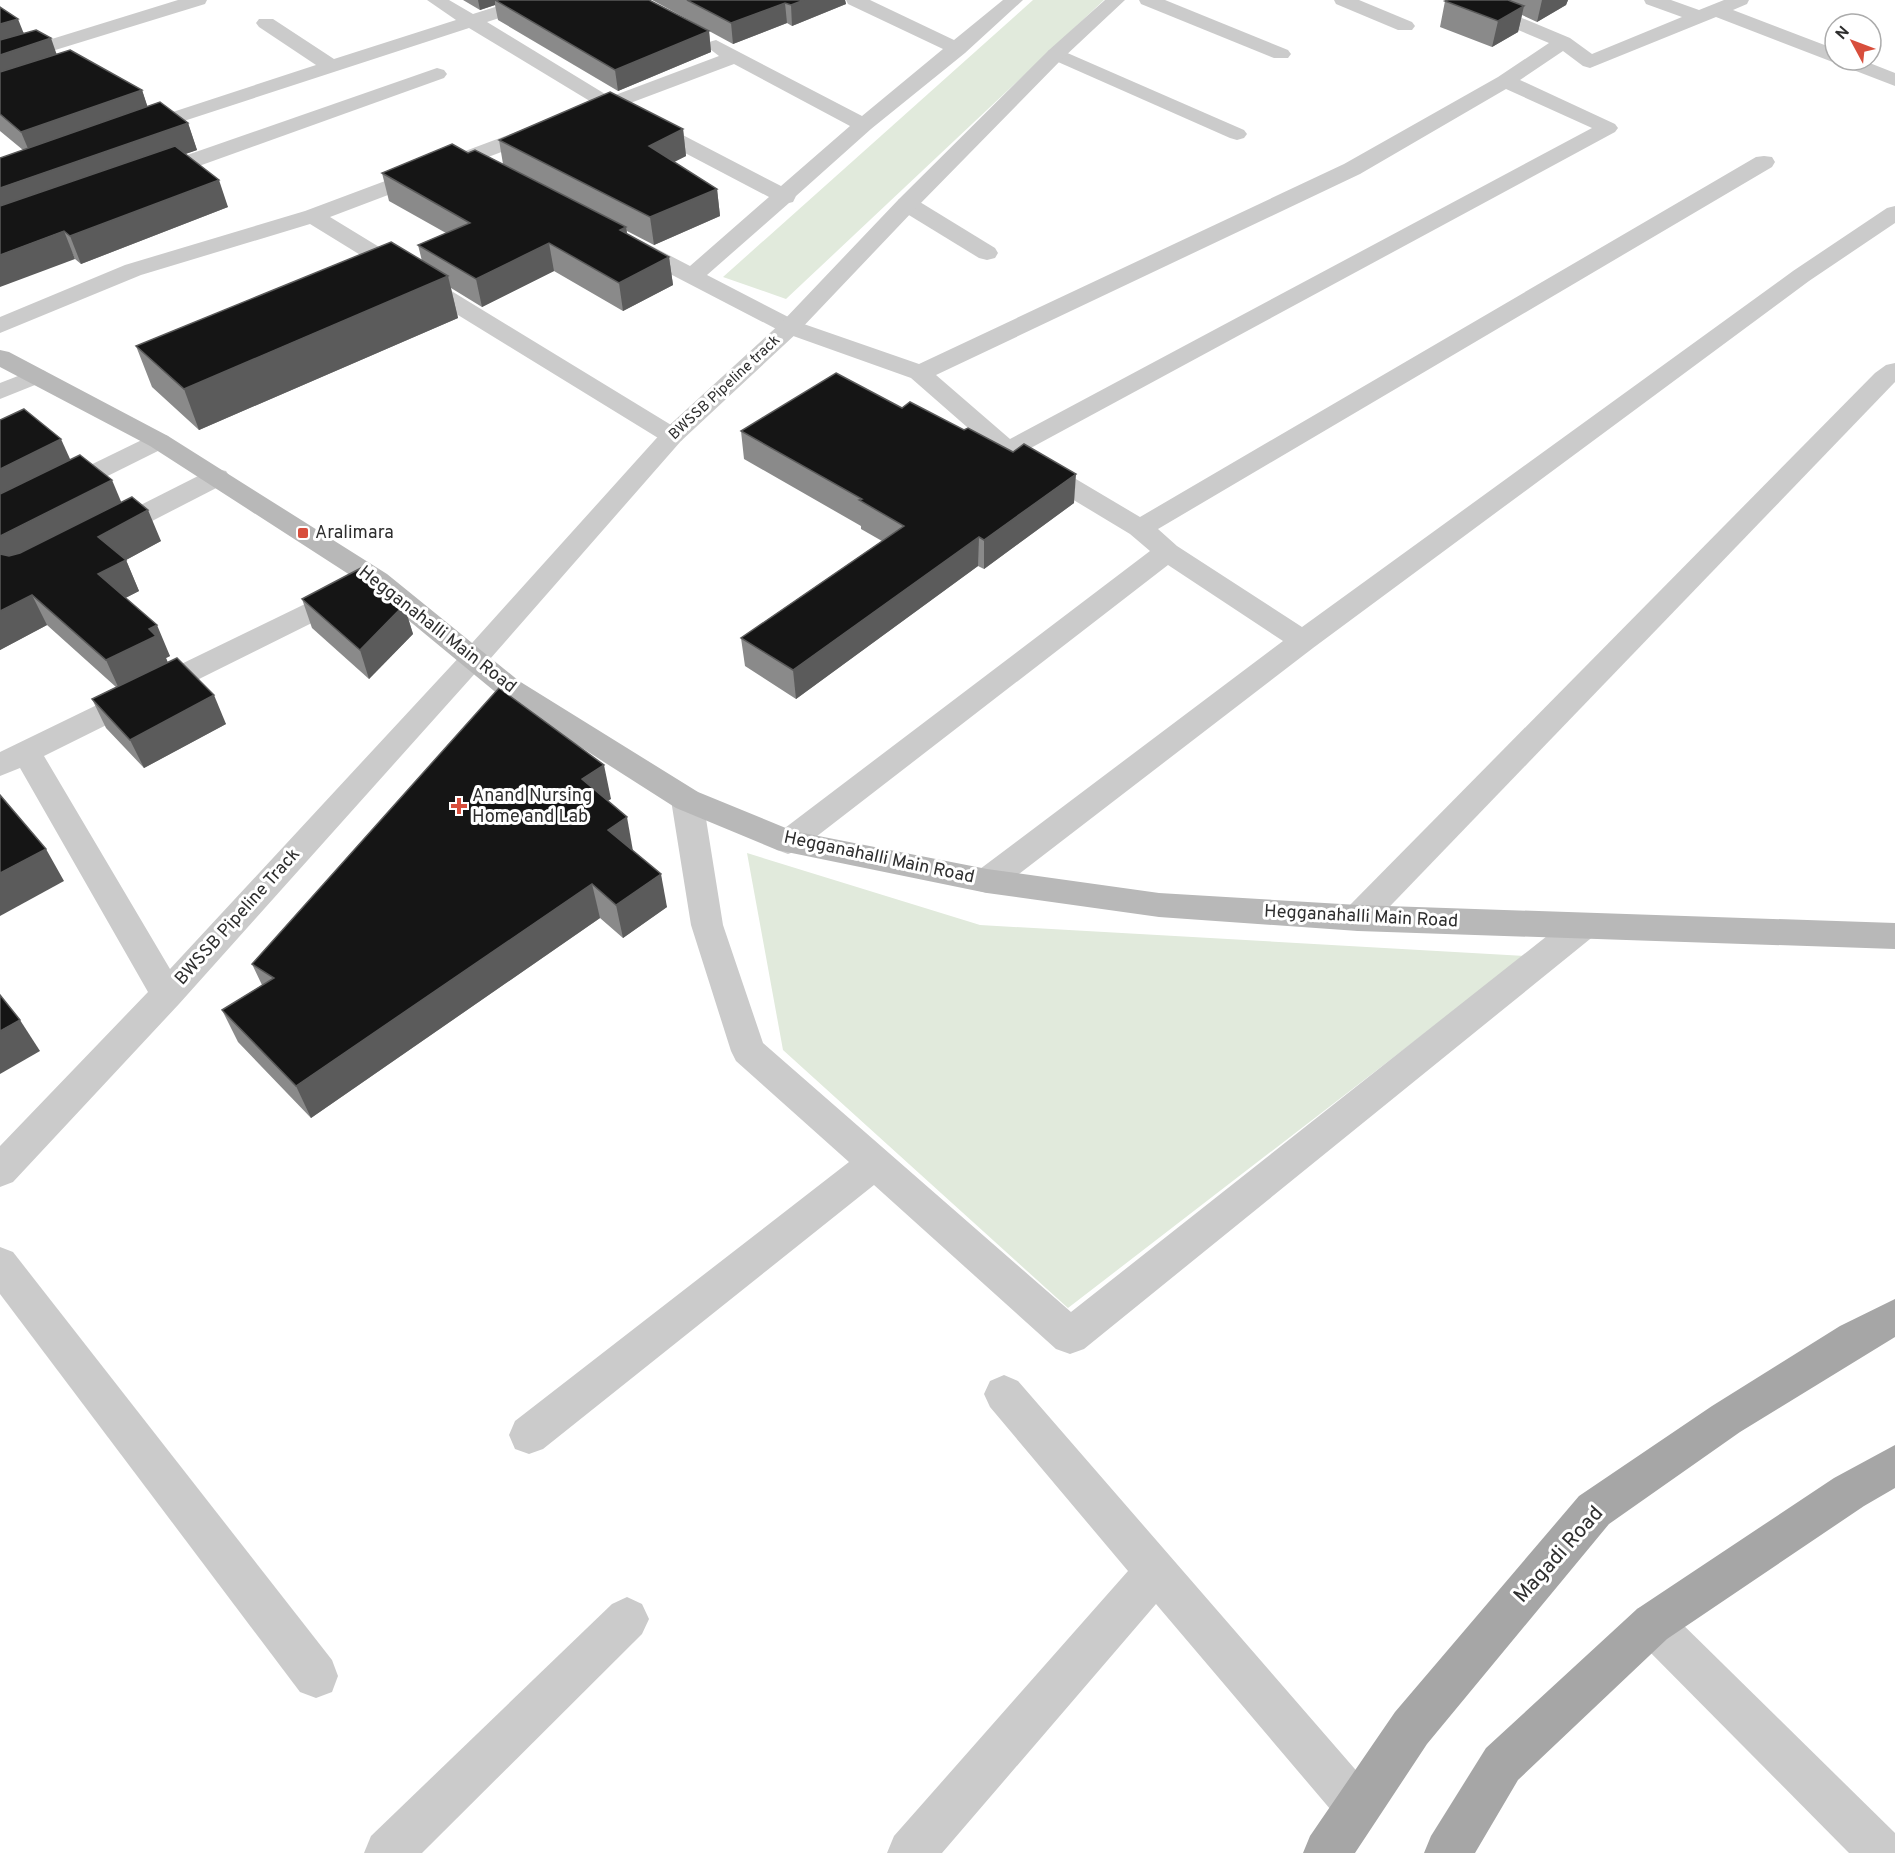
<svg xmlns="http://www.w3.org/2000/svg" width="1895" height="1853" font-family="Overpass,sans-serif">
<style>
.green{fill:#e1eadc}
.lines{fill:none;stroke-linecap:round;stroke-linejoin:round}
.minor{fill:#cbcbcb;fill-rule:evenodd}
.tertiary{fill:#cbcbcb;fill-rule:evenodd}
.secondary{fill:#b8b8b8;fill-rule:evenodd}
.primary{fill:#a6a6a6;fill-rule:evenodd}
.wall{fill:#8a8a8a}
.shaded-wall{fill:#5b5b5b}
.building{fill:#151515;stroke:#5b5b5b;stroke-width:1.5}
.poi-dot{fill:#d84e3c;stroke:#fff;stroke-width:2}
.labels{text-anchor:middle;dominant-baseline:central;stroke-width:6;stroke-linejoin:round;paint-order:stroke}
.far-street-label{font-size:15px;fill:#2e2e2e;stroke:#fff}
.poi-label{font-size:18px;fill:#2e2e2e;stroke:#fff;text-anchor:start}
.street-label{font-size:18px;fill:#2e2e2e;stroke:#fff}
.near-street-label{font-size:21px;fill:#2e2e2e;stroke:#fff}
</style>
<rect width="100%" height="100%" fill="#fff"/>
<g class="green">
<path d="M 1033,0 L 1104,0 L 786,299 L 723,277 Z"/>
<path d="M 747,853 L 980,925 L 1525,956 L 1068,1308 L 783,1050 Z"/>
</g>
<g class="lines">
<g class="minor">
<path d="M 178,0 L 207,0 L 205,4 L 0,67 L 0,55 Z"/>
<path d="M 427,0 L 449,0 L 473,14 L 517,0 L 545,0 L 543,4 L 487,22 L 610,97 L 719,56 L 706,46 L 709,42 L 716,40 L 862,116 L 943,49 L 848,4 L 846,0 L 870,0 L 954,40 L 1003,0 L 1023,0 L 965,53 L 871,129 L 796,196 L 793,202 L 789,203 L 707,275 L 798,322 L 919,364 L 1344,164 L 1498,77 L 1549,43 L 1456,4 L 1454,0 L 1479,0 L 1570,38 L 1592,54 L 1682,17 L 1646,4 L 1644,0 L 1671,0 L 1699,10 L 1724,0 L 1749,0 L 1747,4 L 1733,10 L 1835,49 L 1835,60 L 1862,60 L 1895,73 L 1895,86 L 1716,17 L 1590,68 L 1583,66 L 1563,51 L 1520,80 L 1615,124 L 1618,128 L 1615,132 L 1027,450 L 1140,517 L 1756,157 L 1764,156 L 1772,157 L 1775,162 L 1772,167 L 1158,529 L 1177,546 L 1302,627 L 1793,271 L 1887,208 L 1895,206 L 1895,223 L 1809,281 L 1313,648 L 998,890 L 987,893 L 976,890 L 971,881 L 976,872 L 1283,641 L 1168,565 L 799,850 L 788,854 L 777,850 L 772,842 L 777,834 L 1150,551 L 1130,534 L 999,455 L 911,378 L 782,332 L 624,250 L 621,245 L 624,240 L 632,238 L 640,240 L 690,266 L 769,197 L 607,112 L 330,217 L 681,431 L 685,436 L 681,441 L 672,444 L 663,441 L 310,224 L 141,275 L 0,333 L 0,317 L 125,265 L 305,211 L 593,103 L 469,28 L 144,134 L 137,136 L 130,134 L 127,130 L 130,126 L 316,65 L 259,27 L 256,23 L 259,19 L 273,19 L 334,59 L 456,20 ZM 734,64 L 850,126 L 781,186 L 625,105 ZM 1506,89 L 1592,128 L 1010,439 L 936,375 L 1360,174 Z"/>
<path d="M 1139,0 L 1165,0 L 1288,50 L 1291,54 L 1288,58 L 1274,58 L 1141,4 Z"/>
<path d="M 1334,0 L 1359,0 L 1412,22 L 1415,26 L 1412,30 L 1398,30 L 1336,4 Z"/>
<path d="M 1056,48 L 1244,130 L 1247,134 L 1244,138 L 1237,140 L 1230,138 L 1049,58 L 1046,54 L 1049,50 Z"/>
<path d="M 437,68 L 444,70 L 447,74 L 444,78 L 160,180 L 152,181 L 144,180 L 141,175 L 144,170 Z"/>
<path d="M 907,197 L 915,199 L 995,248 L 998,253 L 995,258 L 987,260 L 979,258 L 899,209 L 896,204 L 899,199 Z"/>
<path d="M 1895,363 L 1895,382 L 1370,927 L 1358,931 L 1346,927 L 1342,918 L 1346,909 L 1875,373 L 1886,365 Z"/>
<path d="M 36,369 L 45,371 L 48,376 L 45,381 L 0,399 L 0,383 Z"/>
<path d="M 159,433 L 168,436 L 172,441 L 168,446 L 9,525 L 0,527 L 0,509 L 150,436 Z"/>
<path d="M 217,469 L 226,471 L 230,477 L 226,483 L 119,538 L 109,540 L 99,538 L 96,532 L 99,526 L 208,471 Z"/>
<path d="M 348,585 L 358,588 L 362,594 L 358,600 L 44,756 L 170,969 L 463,653 L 473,650 L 483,653 L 487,660 L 179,1004 L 13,1182 L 0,1187 L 0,1146 L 148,992 L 20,768 L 0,776 L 0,752 L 338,588 Z"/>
<path d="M 687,789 L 698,792 L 703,800 L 723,925 L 763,1043 L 1071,1312 L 1571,917 L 1583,913 L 1595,917 L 1599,926 L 1595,935 L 1084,1349 L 1070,1354 L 1056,1349 L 874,1185 L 543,1449 L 529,1454 L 515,1449 L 509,1435 L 515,1421 L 849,1162 L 736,1061 L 731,1051 L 691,925 L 671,800 L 676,792 Z"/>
<path d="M 0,1247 L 13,1252 L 332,1660 L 338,1676 L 332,1692 L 316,1698 L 300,1692 L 0,1294 Z"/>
<path d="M 1004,1375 L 1018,1381 L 1374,1791 L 1381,1807 L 1374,1823 L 1358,1830 L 1342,1823 L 1156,1604 L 942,1853 L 887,1853 L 894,1836 L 1128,1571 L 990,1407 L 984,1394 L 990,1381 Z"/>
<path d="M 627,1597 L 642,1604 L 649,1619 L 642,1634 L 422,1853 L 364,1853 L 371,1836 L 612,1604 Z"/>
<path d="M 1652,1602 L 1667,1609 L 1895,1833 L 1895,1853 L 1849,1853 L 1637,1639 L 1630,1624 L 1637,1609 Z"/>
</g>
<path class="tertiary" d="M 1105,0 L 1125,0 L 1063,58 L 915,209 L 798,332 L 681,441 L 483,667 L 473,670 L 463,667 L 459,660 L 463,653 L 663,431 L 782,322 L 899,199 L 1049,50 Z"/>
<path class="secondary" d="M 0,350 L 9,352 L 168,436 L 387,574 L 519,681 L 698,792 L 793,831 L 987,869 L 1159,893 L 1358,905 L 1895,923 L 1895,949 L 1358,931 L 1159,917 L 987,893 L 777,850 L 676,808 L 499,695 L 367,586 L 150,446 L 0,367 Z"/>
<g class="primary">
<path d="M 1895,1299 L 1895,1337 L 1740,1432 L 1609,1524 L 1427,1744 L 1355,1853 L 1303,1853 L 1310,1836 L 1395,1712 L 1579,1496 L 1712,1406 L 1840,1326 Z"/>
<path d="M 1895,1445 L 1895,1488 L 1864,1506 L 1667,1639 L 1518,1780 L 1475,1853 L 1424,1853 L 1431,1836 L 1486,1748 L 1637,1609 L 1834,1478 Z"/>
</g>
</g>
<g class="wall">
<path d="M 463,0 L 649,0 L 709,31 L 711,52 L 618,91 L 498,20 L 495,5 L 480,10 Z"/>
<path d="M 652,0 L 845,0 L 846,4 L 792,26 L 787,23 L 733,44 Z"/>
<path d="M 1448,0 L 1568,0 L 1566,5 L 1537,22 L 1522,15 L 1518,32 L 1492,47 L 1440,27 L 1445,1 Z"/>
<path d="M 0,7 L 24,33 L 57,54 L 142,90 L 147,106 L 188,123 L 197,150 L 185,154 L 228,207 L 81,264 L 75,259 L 23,150 L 0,131 Z"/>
<path d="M 683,129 L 686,156 L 674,162 L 717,189 L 720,216 L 654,245 L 627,231 L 627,234 L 669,257 L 673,285 L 623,311 L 554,271 L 482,307 L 451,288 L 458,318 L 199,430 L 152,387 L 136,346 L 422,261 L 418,245 L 446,233 L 389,201 L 382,173 L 468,153 L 503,164 L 499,140 Z"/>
<path d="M 0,420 L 70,460 L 121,502 L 161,541 L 126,560 L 139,591 L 125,598 L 170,656 L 166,658 L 167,662 L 226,724 L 144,768 L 106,728 L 92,699 L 116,687 L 47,625 L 0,650 Z"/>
<path d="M 741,431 L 1074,503 L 984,569 L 978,566 L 796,699 L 745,666 L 741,638 L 882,541 L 861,529 L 861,526 L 744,459 Z"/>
<path d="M 302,599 L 404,605 L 413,634 L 369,679 L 312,628 Z"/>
<path d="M 611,799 L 607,801 L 633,851 L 667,907 L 623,938 L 600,918 L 311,1118 L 238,1042 L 222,1010 L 262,985 L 252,964 Z"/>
</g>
<g class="shaded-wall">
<path d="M 478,0 L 510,0 L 495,0 L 495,5 L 480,10 Z"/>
<path d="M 804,0 L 845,0 L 846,4 L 792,26 L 791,5 Z"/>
<path d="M 1542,0 L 1568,0 L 1566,5 L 1537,22 Z"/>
<path d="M 785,3 L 787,23 L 733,44 L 731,23 Z"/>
<path d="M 1524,6 L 1518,32 L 1492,47 L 1498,21 Z"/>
<path d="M 18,19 L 28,44 L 0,53 L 0,24 Z"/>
<path d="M 709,31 L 711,52 L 618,91 L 615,70 Z"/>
<path d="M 51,38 L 60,64 L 0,85 L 0,55 Z"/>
<path d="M 142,90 L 151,117 L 32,158 L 21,132 Z"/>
<path d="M 188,123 L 197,150 L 0,219 L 0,188 Z"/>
<path d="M 683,129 L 686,156 L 652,173 L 649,146 Z"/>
<path d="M 219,180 L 228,207 L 81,264 L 70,236 Z"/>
<path d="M 717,189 L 720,216 L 654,245 L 650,217 Z"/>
<path d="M 626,227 L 630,255 L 620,230 Z"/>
<path d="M 64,231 L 75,259 L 0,287 L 0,255 Z"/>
<path d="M 549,243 L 554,271 L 482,307 L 476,279 Z"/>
<path d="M 669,257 L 673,285 L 623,311 L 619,283 Z"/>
<path d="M 448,276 L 458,318 L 199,430 L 184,389 Z"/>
<path d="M 61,439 L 75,470 L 0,506 L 0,469 Z"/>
<path d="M 1076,474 L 1074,503 L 984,569 L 984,540 Z"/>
<path d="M 112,480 L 125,511 L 0,561 L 0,536 Z"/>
<path d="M 148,510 L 161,541 L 126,560 L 139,591 L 112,605 L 98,574 L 98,537 Z"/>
<path d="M 979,537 L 978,566 L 796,699 L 793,670 Z"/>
<path d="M 32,595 L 47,625 L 0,650 L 0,611 Z"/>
<path d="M 404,605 L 413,634 L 369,679 L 360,650 Z"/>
<path d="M 157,625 L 170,656 L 166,658 L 170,667 L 120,691 L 106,660 L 149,629 Z"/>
<path d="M 214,695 L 226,724 L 144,768 L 130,740 Z"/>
<path d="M 604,765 L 611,799 L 589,813 L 582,779 Z"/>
<path d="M 627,817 L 633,851 L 608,830 Z"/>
<path d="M 46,849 L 64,881 L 0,916 L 0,873 Z"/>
<path d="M 661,874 L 667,907 L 623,938 L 616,905 Z"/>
<path d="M 592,884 L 600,918 L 311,1118 L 296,1086 Z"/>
<path d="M 20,1020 L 40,1051 L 0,1074 L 0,1031 Z"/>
</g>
<g class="building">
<path d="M 495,0 L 649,0 L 709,31 L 615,70 Z"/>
<path d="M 687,0 L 804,0 L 791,5 L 785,3 L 731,23 Z"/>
<path d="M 1448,0 L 1508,0 L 1524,6 L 1498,21 L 1445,1 Z"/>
<path d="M 0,7 L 18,19 L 0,24 Z"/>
<path d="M 36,30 L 51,38 L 0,55 L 0,40 Z"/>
<path d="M 70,50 L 142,90 L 21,132 L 0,114 L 0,72 Z"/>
<path d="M 610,92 L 683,129 L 649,146 L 717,189 L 650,217 L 499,140 Z"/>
<path d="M 160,102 L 188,123 L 0,188 L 0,158 Z"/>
<path d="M 452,144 L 468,153 L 475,150 L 626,227 L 620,230 L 669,257 L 619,283 L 549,243 L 476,279 L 418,245 L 470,223 L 382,173 Z"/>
<path d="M 175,146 L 219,180 L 70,236 L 64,231 L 0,255 L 0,206 Z"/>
<path d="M 391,242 L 448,276 L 184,389 L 136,346 Z"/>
<path d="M 836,373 L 902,408 L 910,402 L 964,430 L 968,428 L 1013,452 L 1024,444 L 1076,474 L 984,540 L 979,537 L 793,670 L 741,638 L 904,526 L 859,500 L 862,499 L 741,431 Z"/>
<path d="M 24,409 L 61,439 L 0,469 L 0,420 Z"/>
<path d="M 80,455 L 112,480 L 0,536 L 0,494 Z"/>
<path d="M 132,497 L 148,510 L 98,537 L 126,560 L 98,574 L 157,625 L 149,629 L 156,636 L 106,660 L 32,595 L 0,611 L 0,554 L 9,556 L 20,553 Z"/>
<path d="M 361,568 L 404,605 L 360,650 L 302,599 Z"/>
<path d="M 177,658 L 214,695 L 130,740 L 92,699 Z"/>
<path d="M 499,688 L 604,765 L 582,779 L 627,817 L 608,830 L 661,874 L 616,905 L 592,884 L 296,1086 L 222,1010 L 274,978 L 252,964 Z"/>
<path d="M 0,795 L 46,849 L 0,873 Z"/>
<path d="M 0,995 L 20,1020 L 0,1031 Z"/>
</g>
<g class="poi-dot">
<rect x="297" y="527" width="12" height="12" rx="3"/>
<path d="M456 797h6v6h6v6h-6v6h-6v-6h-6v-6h6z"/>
</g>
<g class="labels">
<g class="far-street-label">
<text transform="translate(725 388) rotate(-43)">BWSSB Pipeline track</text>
</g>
<g class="poi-label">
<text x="315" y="533">Aralimara</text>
<text x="472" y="796">Anand Nursing<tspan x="472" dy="21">Home and Lab</tspan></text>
</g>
<g class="street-label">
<text transform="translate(437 630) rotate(38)">Hegganahalli Main Road</text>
<text transform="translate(879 858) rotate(12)">Hegganahalli Main Road</text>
<text transform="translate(238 917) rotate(-48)">BWSSB Pipeline Track</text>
<text transform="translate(1361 917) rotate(3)">Hegganahalli Main Road</text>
</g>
<g class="near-street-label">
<text transform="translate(1559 1555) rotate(-48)">Magadi Road</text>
</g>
</g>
<g transform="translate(1853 42) rotate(311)"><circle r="28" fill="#ffffff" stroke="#ababab" stroke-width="1.5"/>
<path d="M0-4.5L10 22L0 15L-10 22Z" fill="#d84e3c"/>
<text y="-9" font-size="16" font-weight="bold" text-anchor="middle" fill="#2e2e2e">N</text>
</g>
</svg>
